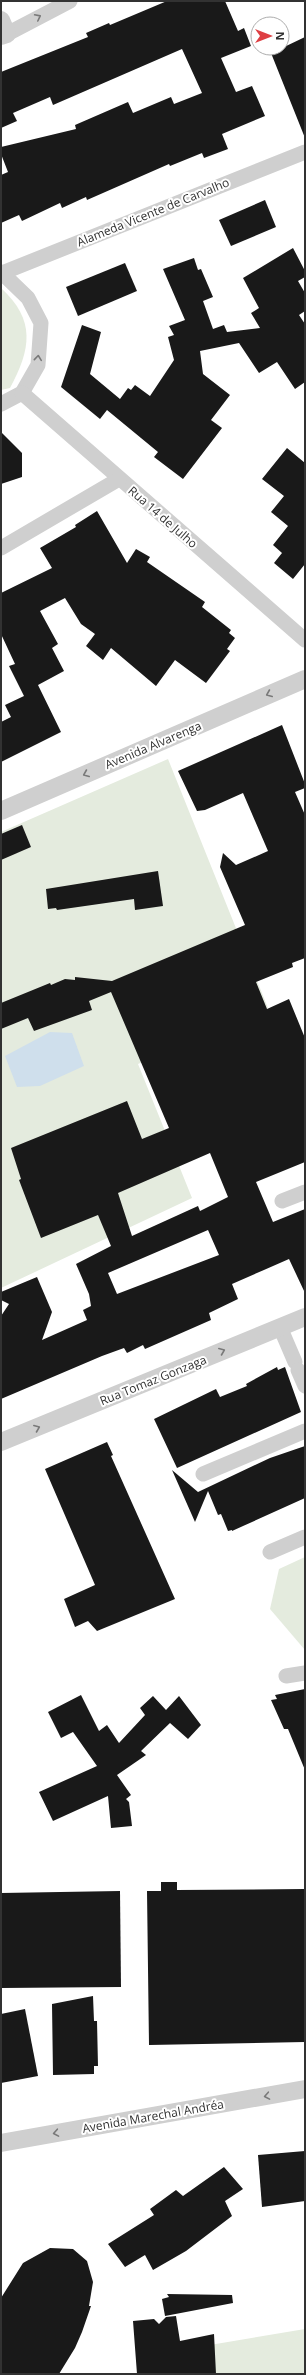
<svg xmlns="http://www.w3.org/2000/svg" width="306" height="2375" font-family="'Open Sans',sans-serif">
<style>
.green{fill:#e4ebde}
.water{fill:#cfdfec}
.building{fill:#191919;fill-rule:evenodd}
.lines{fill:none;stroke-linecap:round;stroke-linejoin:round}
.minor{stroke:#cfcfcf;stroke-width:15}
.tertiary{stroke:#cfcfcf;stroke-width:18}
.oneway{stroke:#797979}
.labels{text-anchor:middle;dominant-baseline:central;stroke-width:4;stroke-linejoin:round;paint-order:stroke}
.street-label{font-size:12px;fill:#323232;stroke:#fff}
</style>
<rect width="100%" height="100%" fill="#fff"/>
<g class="green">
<path d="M 1,288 C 36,320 31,349 10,388 L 1,390 Z"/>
<path d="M 168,759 L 268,1008 L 138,1064 L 192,1198 L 1,1288 L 1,832 Z"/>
<path d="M 305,1557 L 305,1650 L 270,1609 L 279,1569 Z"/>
<path d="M 305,2329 L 305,2374 L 193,2374 L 192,2348 Z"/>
</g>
<path class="water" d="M 50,1032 L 72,1033 L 84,1066 L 40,1086 L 17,1087 L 5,1056 Z"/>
<g class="building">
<path d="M 167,1 L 225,1 L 238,31 L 244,28 L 251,46 L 221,58 L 236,92 L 252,86 L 265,116 L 222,134 L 228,149 L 204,158 L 202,153 L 170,166 L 169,164 L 87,200 L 86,197 L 62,208 L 60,203 L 22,221 L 19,215 L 1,223 L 1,175 L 8,172 L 1,154 L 1,147 L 76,129 L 75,125 L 128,102 L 133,113 L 171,97 L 174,104 L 202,93 L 182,49 L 53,105 L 50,97 L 13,113 L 17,121 L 1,128 L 1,72 L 88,37 L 86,33 L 109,23 L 110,25 Z"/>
<path d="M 305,37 L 305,138 L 269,48 L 282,48 Z"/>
<path d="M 265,200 L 276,227 L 231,246 L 219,220 Z"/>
<path d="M 293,248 L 305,271 L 305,277 L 298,281 L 305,293 L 305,311 L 299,315 L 305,324 L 305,382 L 295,389 L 277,362 L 259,373 L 239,343 L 200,351 L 203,374 L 230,395 L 211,420 L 222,428 L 183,479 L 154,457 L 158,452 L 107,410 L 100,419 L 61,387 L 82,325 L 101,332 L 90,374 L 120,399 L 128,388 L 131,390 L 135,385 L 150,396 L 174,360 L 168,337 L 174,335 L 169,326 L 185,320 L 163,269 L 194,258 L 198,270 L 201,269 L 213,297 L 203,301 L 213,329 L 224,325 L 227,332 L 260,328 L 251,313 L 259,308 L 243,278 Z"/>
<path d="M 125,263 L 137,291 L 78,316 L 66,287 Z"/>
<path d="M 1,432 L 22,453 L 22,477 L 1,484 Z"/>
<path d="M 287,448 L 305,463 L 305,564 L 293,579 L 274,563 L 282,553 L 273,545 L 288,526 L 271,512 L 284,496 L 262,479 Z"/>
<path d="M 97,511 L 127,563 L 136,549 L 150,557 L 147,562 L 205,602 L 202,607 L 231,630 L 229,633 L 235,638 L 227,649 L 230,651 L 206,683 L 175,660 L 156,686 L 111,648 L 103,660 L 86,646 L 95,634 L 81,624 L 65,598 L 40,611 L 58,644 L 52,648 L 64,671 L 38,685 L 61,732 L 1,762 L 1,722 L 11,717 L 5,705 L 24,696 L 9,666 L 15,664 L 1,634 L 1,593 L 52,568 L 40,548 L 76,527 L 75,525 Z"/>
<path d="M 282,725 L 305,784 L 305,788 L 295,792 L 305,815 L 305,958 L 292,963 L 293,967 L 256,982 L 267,1009 L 289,999 L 305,1038 L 305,1162 L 256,1182 L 273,1222 L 305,1209 L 305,1293 L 289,1259 L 232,1284 L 238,1299 L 209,1313 L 211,1320 L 145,1349 L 143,1345 L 127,1353 L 124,1348 L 102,1356 L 1,1399 L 1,1316 L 9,1304 L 1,1300 L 1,1292 L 37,1277 L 52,1312 L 42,1340 L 87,1320 L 83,1310 L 91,1306 L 89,1294 L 76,1264 L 111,1246 L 98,1215 L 41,1238 L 19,1180 L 21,1179 L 11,1148 L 127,1101 L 142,1139 L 169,1128 L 111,992 L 89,1001 L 92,1010 L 34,1031 L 28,1018 L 1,1029 L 1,1003 L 50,983 L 51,985 L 65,979 L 75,980 L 75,977 L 112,981 L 245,925 L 220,867 L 223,853 L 236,865 L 268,851 L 243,793 L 205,810 L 197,811 L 178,771 ZM 210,1153 L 228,1197 L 200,1211 L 198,1206 L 132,1236 L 118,1193 ZM 208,1230 L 219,1255 L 117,1294 L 108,1273 Z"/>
<path d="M 22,825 L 31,847 L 1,860 L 1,834 Z"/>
<path d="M 158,871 L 163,906 L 135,910 L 134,899 L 57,910 L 56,908 L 48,909 L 46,889 Z"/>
<path d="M 277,1367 L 278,1370 L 285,1367 L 301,1412 L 177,1468 L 154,1419 L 216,1389 L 220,1397 L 247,1386 L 246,1384 Z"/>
<path d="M 107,1442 L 113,1455 L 111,1456 L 175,1599 L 97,1631 L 88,1621 L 75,1627 L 64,1599 L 95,1585 L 45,1469 Z"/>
<path d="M 305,1446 L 305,1498 L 232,1531 L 232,1530 L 228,1531 L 221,1514 L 218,1515 L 208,1491 L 195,1522 L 172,1470 L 198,1492 L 270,1458 Z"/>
<path d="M 305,1689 L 305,1770 L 288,1729 L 284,1729 L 271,1700 L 277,1699 L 275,1695 Z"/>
<path d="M 81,1695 L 99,1731 L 107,1725 L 119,1743 L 145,1715 L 140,1708 L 153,1696 L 166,1710 L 179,1696 L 201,1725 L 188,1739 L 170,1723 L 141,1751 L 146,1755 L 117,1775 L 131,1795 L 126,1799 L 129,1802 L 132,1826 L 111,1828 L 108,1796 L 53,1821 L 39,1792 L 97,1766 L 73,1732 L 61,1738 L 48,1712 Z"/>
<path d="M 161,1882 L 177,1882 L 177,1890 L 305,1889 L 305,2042 L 149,2045 L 147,1891 L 161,1891 Z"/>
<path d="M 120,1891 L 121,1987 L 1,1988 L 1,1893 Z"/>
<path d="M 93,1996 L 94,2021 L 97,2021 L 98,2066 L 94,2066 L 94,2074 L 53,2075 L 52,2004 Z"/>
<path d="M 25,2009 L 38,2076 L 1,2083 L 1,2014 Z"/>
<path d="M 305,2151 L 305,2201 L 262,2207 L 258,2155 Z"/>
<path d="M 224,2167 L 243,2189 L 225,2201 L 232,2216 L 186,2251 L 153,2270 L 145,2255 L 125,2267 L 108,2244 L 154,2215 L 150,2209 L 176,2190 L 183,2196 Z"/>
<path d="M 50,2248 L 73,2249 L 87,2261 L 93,2282 L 89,2306 L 91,2306 L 82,2332 L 75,2348 L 59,2374 L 1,2374 L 1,2298 L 23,2263 Z"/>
<path d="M 167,2294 L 232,2295 L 233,2303 L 165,2316 L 162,2299 L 169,2297 Z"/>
<path d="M 176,2316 L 180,2341 L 214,2334 L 216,2374 L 137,2374 L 133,2321 L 154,2319 L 159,2324 L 166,2317 Z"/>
</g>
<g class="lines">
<g class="minor">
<path d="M 7,34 L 70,1"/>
<path d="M 1,272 L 28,298 L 41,323 L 38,365 L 22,393 L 1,404"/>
<path d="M 2,273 L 305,152"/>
<path d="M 22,393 L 305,640"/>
<path d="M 1,548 L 119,479"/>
<path d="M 282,1201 L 305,1192"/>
<path d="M 280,1327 L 295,1362"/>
<path d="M 298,1370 L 305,1386"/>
<path d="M 203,1474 L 305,1431"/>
<path d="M 270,1552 L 305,1537"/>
<path d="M 286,1676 L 305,1673"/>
</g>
<g class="tertiary">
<path d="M 1,20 L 7,34 L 1,36"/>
<path d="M 1,811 L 305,679"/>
<path d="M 1,1442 L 305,1317"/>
<path d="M 1,2143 L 305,2089"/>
</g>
</g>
<defs><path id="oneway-chevron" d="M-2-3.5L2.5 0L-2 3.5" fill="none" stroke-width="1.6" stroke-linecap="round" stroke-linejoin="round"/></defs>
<g class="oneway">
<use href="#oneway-chevron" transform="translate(38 17) rotate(-27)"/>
<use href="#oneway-chevron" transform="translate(38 358) rotate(-84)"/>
<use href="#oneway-chevron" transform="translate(269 694) rotate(157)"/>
<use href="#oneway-chevron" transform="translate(86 774) rotate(157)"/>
<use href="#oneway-chevron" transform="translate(222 1351) rotate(-22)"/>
<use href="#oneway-chevron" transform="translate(37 1428) rotate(-22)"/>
<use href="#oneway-chevron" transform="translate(267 2096) rotate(170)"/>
<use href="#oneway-chevron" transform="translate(56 2133) rotate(170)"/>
</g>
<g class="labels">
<g class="street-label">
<text transform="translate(153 212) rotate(-22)">Alameda Vicente de Carvalho</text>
<text transform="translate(163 517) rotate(41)">Rua 14 de Julho</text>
<text transform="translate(153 745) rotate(-23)">Avenida Alvarenga</text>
<text transform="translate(153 1380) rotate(-22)">Rua Tomaz Gonzaga</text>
<text transform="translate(153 2116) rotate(-10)">Avenida Marechal Andréa</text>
</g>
</g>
<rect width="306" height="2375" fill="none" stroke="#323232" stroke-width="4"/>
<g transform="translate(270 36) rotate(90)"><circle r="19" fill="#ffffff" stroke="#adadad"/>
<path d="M0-3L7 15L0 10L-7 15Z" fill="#de3f43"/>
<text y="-6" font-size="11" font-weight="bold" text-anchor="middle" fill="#323232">N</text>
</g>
</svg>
